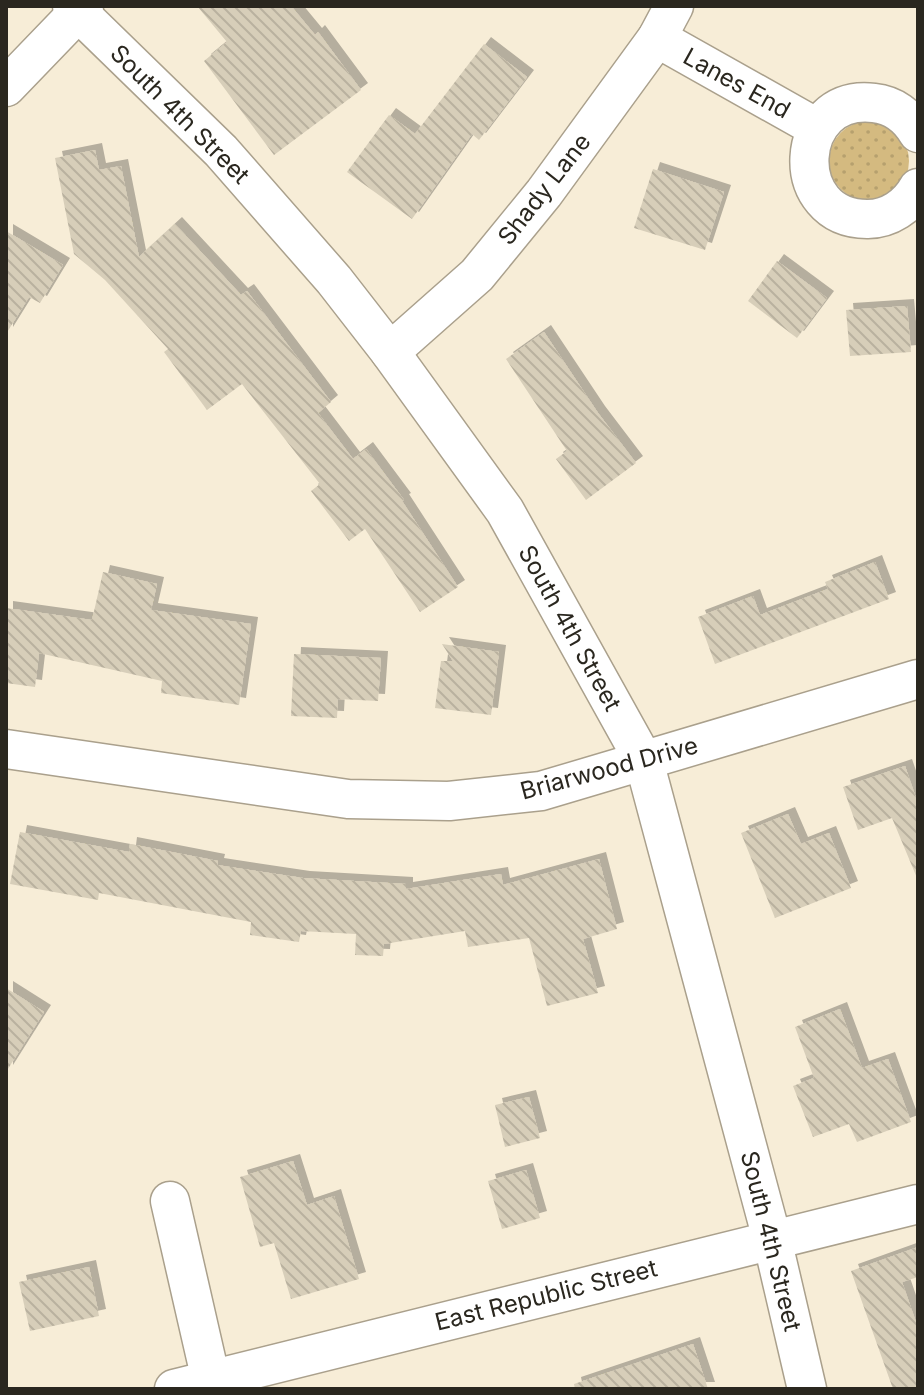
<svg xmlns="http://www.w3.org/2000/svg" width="924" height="1395" font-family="Inter,sans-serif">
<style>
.grass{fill:url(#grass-dots)}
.building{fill:url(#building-back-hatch);filter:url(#shadow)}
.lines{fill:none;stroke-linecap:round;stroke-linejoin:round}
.street-casing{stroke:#aaa08c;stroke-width:41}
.street{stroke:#fff;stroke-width:38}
.labels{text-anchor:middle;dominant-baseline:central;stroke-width:8;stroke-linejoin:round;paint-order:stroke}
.street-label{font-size:24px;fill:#2a271f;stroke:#fff}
</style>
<defs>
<pattern id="grass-dots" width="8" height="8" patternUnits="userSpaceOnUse" patternTransform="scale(2)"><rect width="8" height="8" fill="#d4ba80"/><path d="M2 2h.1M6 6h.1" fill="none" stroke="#b6a06e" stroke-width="1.8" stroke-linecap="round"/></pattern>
<pattern id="building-back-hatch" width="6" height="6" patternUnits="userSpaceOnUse" patternTransform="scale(2)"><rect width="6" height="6" fill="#d7ceb9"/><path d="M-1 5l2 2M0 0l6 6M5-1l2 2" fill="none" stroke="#b9b19f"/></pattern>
<filter id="shadow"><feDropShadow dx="7" dy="-7" stdDeviation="0" flood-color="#0004"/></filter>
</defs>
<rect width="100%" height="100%" fill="#f7edd7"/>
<circle class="grass" cx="869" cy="161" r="40"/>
<g class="building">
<path d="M 197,6 L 291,6 L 315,35 L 318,32 L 361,90 L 274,155 L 204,61 L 227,42 Z"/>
<path d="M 484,44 L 527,77 L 479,140 L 472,134 L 412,219 L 347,172 L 389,115 L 415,134 Z"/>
<path d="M 95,150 L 99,170 L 121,166 L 139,257 L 175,224 L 241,295 L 247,291 L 331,402 L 318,413 L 353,459 L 366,449 L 404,500 L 402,501 L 458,587 L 420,612 L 365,529 L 349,541 L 311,491 L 320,484 L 242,384 L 207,410 L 164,352 L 168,349 L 105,280 L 74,254 L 55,158 Z"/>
<path d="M 653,169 L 724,192 L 705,250 L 634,228 Z"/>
<path d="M 6,231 L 63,265 L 40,303 L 29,297 L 6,334 Z"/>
<path d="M 777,261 L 827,298 L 797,338 L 748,301 Z"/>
<path d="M 907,306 L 911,352 L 850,356 L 846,310 Z"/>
<path d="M 544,332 L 598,413 L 636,463 L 586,500 L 556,459 L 567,451 L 506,359 Z"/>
<path d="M 875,562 L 889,599 L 715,664 L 698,617 L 753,596 L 760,615 L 828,589 L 825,582 Z"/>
<path d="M 103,572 L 157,584 L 151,610 L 251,624 L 239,705 L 161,693 L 162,681 L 39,653 L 35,687 L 6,683 L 6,608 L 92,620 Z"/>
<path d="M 442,644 L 499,652 L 491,715 L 435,708 L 441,661 L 453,661 Z"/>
<path d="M 294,654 L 381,658 L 378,701 L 338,699 L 337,718 L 291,716 Z"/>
<path d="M 905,766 L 918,804 L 917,878 L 892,818 L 858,830 L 843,787 Z"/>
<path d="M 788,814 L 801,844 L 829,833 L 851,888 L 775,918 L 741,833 Z"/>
<path d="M 20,832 L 129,852 L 130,844 L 218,861 L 217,865 L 303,878 L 406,884 L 406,889 L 501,874 L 503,885 L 599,859 L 617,929 L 583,939 L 598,993 L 547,1006 L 529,938 L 468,947 L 465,931 L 384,944 L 383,956 L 355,955 L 356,934 L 301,931 L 299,942 L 250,935 L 251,922 L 99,893 L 98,900 L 10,884 Z"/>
<path d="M 6,988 L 44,1012 L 6,1072 Z"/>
<path d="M 840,1009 L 862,1068 L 888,1059 L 911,1122 L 857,1142 L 849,1124 L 813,1137 L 793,1086 L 814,1078 L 795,1027 Z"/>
<path d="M 529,1097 L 540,1138 L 505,1147 L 495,1105 Z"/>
<path d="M 293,1161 L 307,1205 L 334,1196 L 359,1279 L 291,1299 L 274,1243 L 260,1247 L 240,1177 Z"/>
<path d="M 526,1170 L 540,1218 L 502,1229 L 488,1181 Z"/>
<path d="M 918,1247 L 918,1277 L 902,1282 L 918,1328 L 918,1389 L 893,1389 L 851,1271 Z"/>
<path d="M 89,1267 L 99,1316 L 30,1331 L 19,1282 Z"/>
<path d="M 693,1344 L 708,1389 L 575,1389 L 574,1384 Z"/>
</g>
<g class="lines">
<g class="street-casing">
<g id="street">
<path d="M 72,6 L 221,151 L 334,280 L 390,352 L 505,511 L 644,761 L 772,1239 L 807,1389"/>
<path d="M 657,38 L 817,128"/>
<path d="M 6,87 L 84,6"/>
<path d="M 918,133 C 908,116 893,105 874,103 C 792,93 786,220 868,219 C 889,219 908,206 918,188"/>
<path d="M 390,352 L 477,275 L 544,193 L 657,38 L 674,6"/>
<path d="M 6,749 L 348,799 L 449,801 L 541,791 L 918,679"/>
<path d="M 170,1201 L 213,1389"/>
<path d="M 174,1389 L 918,1204"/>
</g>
</g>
<use href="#street" class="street"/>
</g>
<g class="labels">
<g class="street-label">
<text transform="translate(737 83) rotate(29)">Lanes End</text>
<text transform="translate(180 114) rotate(45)">South 4th Street</text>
<text transform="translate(544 189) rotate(-52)">Shady Lane</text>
<text transform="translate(570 628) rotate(61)">South 4th Street</text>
<text transform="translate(609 768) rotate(-15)">Briarwood Drive</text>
<text transform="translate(771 1241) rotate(76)">South 4th Street</text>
<text transform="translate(546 1295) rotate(-14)">East Republic Street</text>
</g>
</g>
<rect width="924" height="1395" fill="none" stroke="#2a271f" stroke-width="16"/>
</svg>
